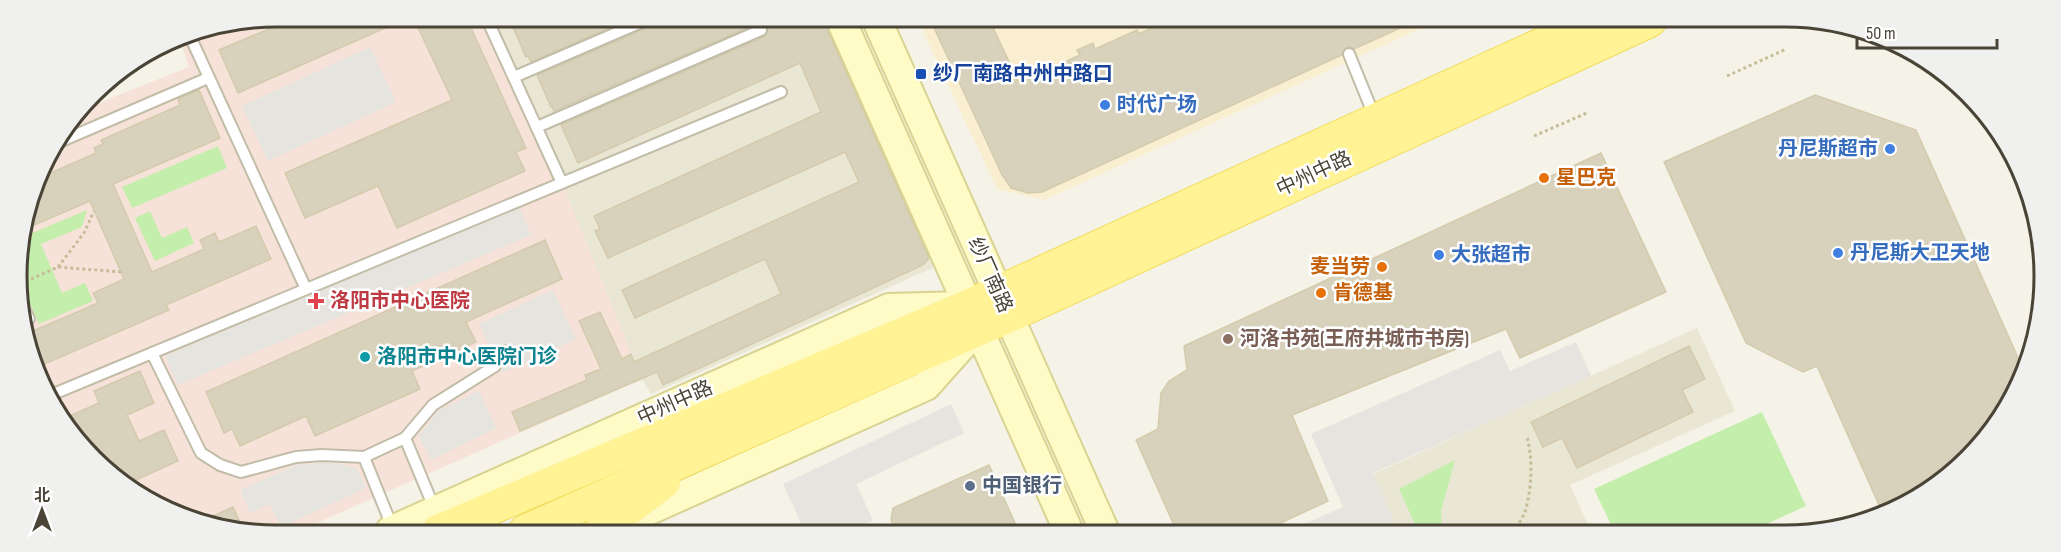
<svg xmlns="http://www.w3.org/2000/svg" width="2061" height="552" font-family="'Sofia Sans Condensed','Noto Sans SC',sans-serif">
<style>
.residential{fill:#eae6d4}
.commercial{fill:#f9efd0}
.medical{fill:#f7e2d9}
.green{fill:#c4eeab}
.parking{fill:#e6e4df}
.building{fill:#d8d1bb;stroke:#d4cbad;stroke-width:1.5}
.lines{fill:none;stroke-linecap:round;stroke-linejoin:round}
.lane-casing{stroke:#c2bda8;stroke-width:14}
.secondary-casing{stroke:#d9d391;stroke-width:32}
.primary-casing{stroke:#f1dd59;stroke-width:34}
.path{stroke:#c5bd98;stroke-width:3;stroke-dasharray:3 3;stroke-linecap:butt}
.lane{stroke:#fff;stroke-width:10}
.secondary{stroke:#fffbc7;stroke-width:28}
.primary{stroke:#fff396;stroke-width:32}
.transit-dot{fill:#1a4fb4;stroke:#fff;stroke-width:2}
.shop-dot{fill:#3f7fe0;stroke:#fff;stroke-width:2}
.food-dot{fill:#e8710a;stroke:#fff;stroke-width:2}
.health-dot{fill:#e0444e;stroke:#fff;stroke-width:2}
.education-dot{fill:#8d6e63;stroke:#fff;stroke-width:2}
.culture-dot{fill:#0f9aa8;stroke:#fff;stroke-width:2}
.service-dot{fill:#5c6f8a;stroke:#fff;stroke-width:2}
.labels{text-anchor:middle;dominant-baseline:central;stroke-width:5;stroke-linejoin:round;paint-order:stroke}
.transit-label{font-size:20px;font-weight:bold;fill:#164399;stroke:#fff;text-anchor:start}
.shop-label{font-size:20px;font-weight:bold;fill:#366cbe;stroke:#fff;text-anchor:start}
.street-label{font-size:20px;fill:#494435;stroke:#fff}
.food-label{font-size:20px;font-weight:bold;fill:#c56008;stroke:#fff;text-anchor:start}
.health-label{font-size:20px;font-weight:bold;fill:#be3a42;stroke:#fff;text-anchor:start}
.education-label{font-size:20px;font-weight:bold;fill:#785e54;stroke:#fff;text-anchor:start}
.culture-label{font-size:20px;font-weight:bold;fill:#0d838f;stroke:#fff;text-anchor:start}
.service-label{font-size:20px;font-weight:bold;fill:#4e5e75;stroke:#fff;text-anchor:start}
.rim{fill:none;stroke:#494435;stroke-width:3}
</style>
<rect width="100%" height="100%" fill="#f5f3e7"/>
<g class="residential">
<path d="M 484,17 L 826,18 L 939,265 L 651,394 L 642,379 Z"/>
<path d="M 1697,328 L 1735,411 L 1570,485 L 1592,533 L 1369,533 L 1394,521 L 1373,474 Z"/>
</g>
<path class="commercial" d="M 917,19 L 1439,20 L 1044,200 L 997,189 Z"/>
<path class="medical" d="M 276,17 L 486,17 L 562,183 L 642,379 L 299,531 L 226,531 L 132,492 L 70,434 L 25,343 L 17,259 L 43,161 L 83,109 L 189,67 L 180,41 L 207,30 Z"/>
<g class="green">
<path d="M 218,146 L 227,168 L 132,208 L 122,187 Z"/>
<path d="M 87,210 L 82,227 L 41,244 L 62,293 L 85,283 L 93,301 L 39,324 L 19,278 L 17,259 L 23,237 Z"/>
<path d="M 150,211 L 162,238 L 187,227 L 194,243 L 155,261 L 135,218 Z"/>
<path d="M 1762,412 L 1806,506 L 1747,533 L 1615,533 L 1594,489 Z"/>
<path d="M 1455,460 L 1441,511 L 1442,533 L 1419,533 L 1399,489 Z"/>
</g>
<g class="parking">
<path d="M 370,47 L 396,102 L 268,161 L 242,106 Z"/>
<path d="M 519,206 L 531,235 L 178,385 L 165,356 Z"/>
<path d="M 553,290 L 576,339 L 502,373 L 479,324 Z"/>
<path d="M 1576,342 L 1591,376 L 1373,473 L 1394,521 L 1369,533 L 1286,532 L 1343,507 L 1311,434 L 1500,350 L 1510,371 Z"/>
<path d="M 479,391 L 496,428 L 431,460 L 419,436 L 438,411 Z"/>
<path d="M 951,404 L 964,433 L 856,484 L 873,520 L 847,532 L 805,532 L 783,484 Z"/>
<path d="M 334,462 L 357,469 L 366,488 L 281,527 L 270,504 L 250,513 L 240,490 L 296,465 Z"/>
</g>
<g class="building">
<path d="M 297,17 L 410,17 L 238,93 L 219,50 Z"/>
<path d="M 413,17 L 466,17 L 526,148 L 516,152 L 525,171 L 397,228 L 378,186 L 305,218 L 285,173 L 452,100 Z"/>
<path d="M 534,17 L 633,18 L 531,62 L 528,56 L 526,57 L 513,27 Z"/>
<path d="M 658,18 L 819,18 L 822,26 L 825,25 L 929,258 L 923,265 L 663,385 L 657,372 L 520,431 L 512,412 L 587,380 L 585,375 L 601,369 L 579,321 L 600,312 L 622,359 L 631,354 L 634,362 L 781,294 L 765,259 L 635,318 L 622,290 L 859,182 L 845,152 L 608,258 L 595,231 L 600,229 L 594,216 L 821,112 L 800,63 L 578,163 L 561,125 L 764,37 L 768,31 L 766,24 L 758,23 L 554,111 L 552,107 L 551,107 L 537,75 L 654,25 Z"/>
<path d="M 930,19 L 989,19 L 1019,83 L 1080,55 L 1077,50 L 1093,43 L 1095,49 L 1137,30 L 1139,34 L 1170,19 L 1418,20 L 1354,49 L 1351,47 L 1346,47 L 1342,55 L 1042,192 L 1028,193 L 1011,188 L 1002,175 Z"/>
<path d="M 199,90 L 220,138 L 113,184 L 152,272 L 204,249 L 200,240 L 215,233 L 219,242 L 256,226 L 271,259 L 166,305 L 169,310 L 40,366 L 26,334 L 98,303 L 93,293 L 124,279 L 90,201 L 25,229 L 39,178 L 96,153 L 94,148 L 103,144 L 101,140 L 180,105 L 178,99 Z"/>
<path d="M 1815,95 L 1916,130 L 2024,371 L 2018,391 L 1983,439 L 1966,447 L 1971,456 L 1968,460 L 1899,509 L 1883,514 L 1817,366 L 1803,372 L 1746,343 L 1664,162 Z"/>
<path d="M 1601,153 L 1666,292 L 1520,358 L 1506,329 L 1292,415 L 1328,501 L 1261,532 L 1177,532 L 1136,440 L 1158,429 L 1161,393 L 1169,381 L 1187,370 L 1184,346 Z"/>
<path d="M 545,240 L 562,279 L 466,322 L 476,342 L 412,371 L 420,389 L 315,436 L 306,416 L 240,446 L 232,429 L 224,433 L 206,392 Z"/>
<path d="M 1689,346 L 1705,379 L 1682,390 L 1693,412 L 1577,468 L 1562,438 L 1543,447 L 1531,422 Z"/>
<path d="M 140,371 L 154,403 L 127,415 L 139,441 L 164,430 L 178,461 L 125,485 L 70,434 L 63,419 L 99,403 L 94,391 Z"/>
<path d="M 989,465 L 1019,532 L 896,532 L 891,520 L 893,508 Z"/>
<path d="M 233,507 L 244,531 L 226,531 L 202,521 Z"/>
</g>
<g class="lines">
<g class="lane-casing">
<g id="lane">
<path d="M 486,17 L 562,183"/>
<path d="M 189,34 L 306,289"/>
<path d="M 1349,54 L 1375,118"/>
<path d="M 514,77 L 651,18"/>
<path d="M 537,127 L 761,30"/>
<path d="M 57,143 L 208,78"/>
<path d="M 21,303 L 29,319 L 23,322"/>
<path d="M 152,353 L 201,453 L 220,465 L 241,472 L 296,457 L 322,455 L 364,457 L 405,438 L 433,405 L 495,366 L 504,351"/>
<path d="M 51,395 L 781,92"/>
<path d="M 405,438 L 435,510"/>
<path d="M 364,457 L 393,529"/>
</g>
</g>
<g class="secondary-casing">
<g id="secondary">
<path d="M 840,18 L 1069,532"/>
<path d="M 876,18 L 1105,532"/>
<path d="M 623,522 L 926,386 L 976,330"/>
<path d="M 390,531 L 889,308 L 963,306"/>
</g>
</g>
<g class="primary-casing">
<g id="primary">
<path d="M 438,531 L 968,306 L 1592,21"/>
<path d="M 525,531 L 1009,316 L 1650,21"/>
<path d="M 600,531 L 664,482"/>
</g>
</g>
<g class="path">
<path d="M 1727,76 L 1786,49"/>
<path d="M 1534,136 L 1589,112"/>
<path d="M 58,267 L 84,233 L 94,211"/>
<path d="M 20,284 L 58,267 L 121,272"/>
<path d="M 1513,533 C 1517,526 1522,519 1525,512 C 1532,487 1533,460 1527,436"/>
</g>
<use href="#lane" class="lane"/>
<use href="#secondary" class="secondary"/>
<use href="#primary" class="primary"/>
</g>
<rect class="transit-dot" x="915" y="68" width="12" height="12" rx="3"/>
<g class="shop-dot">
<circle cx="1105" cy="105" r="6"/>
<circle cx="1890" cy="149" r="6"/>
<circle cx="1838" cy="253" r="6"/>
<circle cx="1439" cy="255" r="6"/>
</g>
<g class="food-dot">
<circle cx="1544" cy="178" r="6"/>
<circle cx="1382" cy="267" r="6"/>
<circle cx="1321" cy="293" r="6"/>
</g>
<path class="health-dot" d="M313 292h6v6h6v6h-6v6h-6v-6h-6v-6h6z"/>
<circle class="education-dot" cx="1228" cy="339" r="6"/>
<circle class="culture-dot" cx="365" cy="357" r="6"/>
<circle class="service-dot" cx="970" cy="486" r="6"/>
<g class="labels">
<g class="transit-label">
<text x="933" y="74">纱厂南路中州中路口</text>
</g>
<g class="shop-label">
<text x="1117" y="105">时代广场</text>
<text x="1878" y="149" text-anchor="end">丹尼斯超市</text>
<text x="1850" y="253">丹尼斯大卫天地</text>
<text x="1451" y="255">大张超市</text>
</g>
<g class="street-label">
<text transform="translate(1314 174) rotate(-25)">中州中路</text>
<text transform="translate(990 275) rotate(66)">纱厂南路</text>
<text transform="translate(675 403) rotate(-24)">中州中路</text>
</g>
<g class="food-label">
<text x="1556" y="178">星巴克</text>
<text x="1370" y="267" text-anchor="end">麦当劳</text>
<text x="1333" y="293">肯德基</text>
</g>
<g class="health-label">
<text x="330" y="301">洛阳市中心医院</text>
</g>
<g class="education-label">
<text x="1240" y="339">河洛书苑(王府井城市书房)</text>
</g>
<g class="culture-label">
<text x="377" y="357">洛阳市中心医院门诊</text>
</g>
<g class="service-label">
<text x="982" y="486">中国银行</text>
</g>
</g>
<path d="M0 0H2061V552H0ZM276 27H1785A249 249 0 0 1 2034 276V276A249 249 0 0 1 1785 525H276A249 249 0 0 1 27 276V276A249 249 0 0 1 276 27Z" fill="#f0f0ef" fill-rule="evenodd"/>
<path class="rim" d="M276 27H1785A249 249 0 0 1 2034 276V276A249 249 0 0 1 1785 525H276A249 249 0 0 1 27 276V276A249 249 0 0 1 276 27Z"/>
<g transform="translate(42 510)" stroke="#ffffff" stroke-width="4.5" paint-order="stroke">
<path d="M0-4.5L10 22L0 15L-10 22Z" fill="#494435"/>
<text y="-9" font-size="16" font-weight="bold" text-anchor="middle" fill="#494435">北</text>
</g>
<path d="M1857 39v9h140v-9" fill="none" stroke="#494435" stroke-width="3"/>
<text x="1866" y="39" font-size="18" fill="#494435" stroke="#ffffff" stroke-width="4.5" paint-order="stroke">50 m</text>
</svg>
